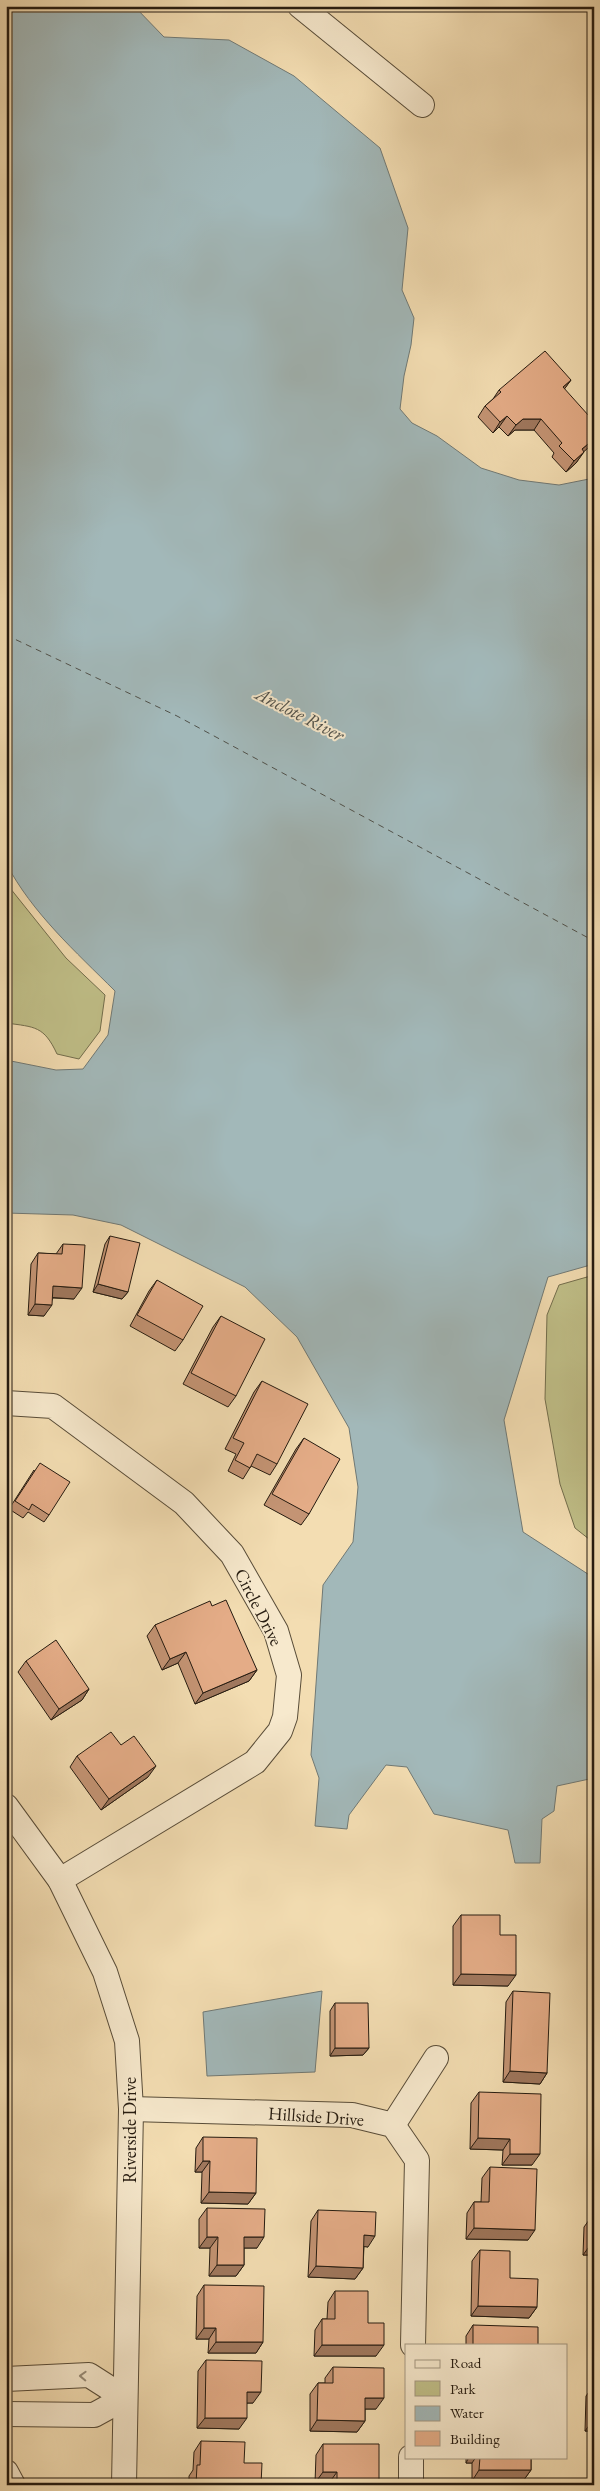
<svg xmlns="http://www.w3.org/2000/svg" width="600" height="2491" font-family="'EB Garamond',serif">
<style>
.green{fill:#c0bf88;stroke:#726d4c}
.water{fill:#a2b8b9;stroke:#707975}
.lines{fill:none;stroke-linecap:round;stroke-linejoin:round}
.ferry{stroke:#51524b;stroke-width:1;stroke-dasharray:6 5;stroke-linecap:butt}
.minor-casing{stroke:#584c38;stroke-width:26}
.minor{stroke:#f7e9cd;stroke-width:24}
.wall{fill:#c49474;stroke:#251b10}
.shaded-wall{fill:#a0785e;stroke:#251b10}
.building{fill:#e4ac87;stroke:#251b10}
.oneway{stroke:#988c78}
.labels{text-anchor:middle;dominant-baseline:central;stroke-width:4;stroke-linejoin:round;paint-order:stroke}
.street-label{font-size:18px;fill:#251b10;stroke:#f7e9cd}
.water-label{font-size:19px;font-style:italic;fill:#51524b;stroke:#f7e9cd}
</style>
<rect width="100%" height="100%" fill="#f3ddb2"/>
<filter id="stains"><feTurbulence type="fractalNoise" baseFrequency=".004" numOctaves="4"/><feColorMatrix values="0 0 0 0 .2 0 0 0 0 .09 0 0 0 0 .02 0 0 0 .5 -.17"/></filter>
<radialGradient id="worn" r=".72"><stop offset=".6" stop-color="#630" stop-opacity="0"/><stop offset="1" stop-color="#630" stop-opacity=".3"/></radialGradient>
<g class="green">
<path d="M 6,883 L 66,958 L 105,995 L 100,1031 L 79,1059 L 57,1054 C 44,1026 35,1027 6,1023 Z"/>
<path d="M 594,1275 L 594,1543 L 575,1528 L 560,1484 L 545,1399 L 547,1315 L 559,1285 Z"/>
</g>
<g class="water">
<path d="M 6,6 L 134,6 L 164,37 L 229,40 L 294,76 L 380,148 L 408,228 L 402,290 L 414,318 L 411,345 L 404,376 L 400,409 L 412,423 L 437,436 L 481,468 L 519,480 L 559,485 L 594,478 L 594,1264 L 548,1277 L 504,1420 L 523,1532 L 594,1578 L 594,1778 L 557,1786 L 554,1811 L 542,1819 L 540,1863 L 515,1863 L 508,1830 L 434,1814 L 407,1767 L 386,1765 L 349,1815 L 347,1829 L 315,1826 L 319,1778 L 311,1755 L 323,1585 L 353,1542 L 358,1487 L 349,1428 L 297,1337 L 245,1287 L 121,1225 L 73,1215 L 6,1213 L 6,1060 L 56,1070 L 83,1069 L 108,1035 L 115,991 C 76,952 32,913 6,863 Z"/>
<path d="M 322,1991 L 315,2072 L 207,2076 L 203,2012 Z"/>
</g>
<g class="lines">
<path class="ferry" d="M 6,635 L 177,716 L 594,941"/>
<g class="minor-casing">
<g id="minor">
<path d="M 300,6 L 422,105"/>
<path d="M 6,1403 L 53,1406 L 184,1503 L 232,1554 L 276,1631 L 289,1675 L 285,1717 L 280,1731 L 255,1762 L 60,1880"/>
<path d="M 6,1806 L 60,1880 L 105,1972 L 127,2041 L 131,2109 L 124,2485"/>
<path d="M 131,2109 L 352,2115 L 393,2125 L 417,2160 L 413,2345"/>
<path d="M 393,2125 L 436,2058"/>
<path d="M 6,2379 L 89,2375 L 125,2398 L 94,2415 L 6,2414"/>
<path d="M 6,2472 L 13,2485"/>
<path d="M 411,2485 L 411,2457"/>
</g>
</g>
<use href="#minor" class="minor"/>
</g>
<g class="wall">
<path d="M 571,380 L 564,389 L 584,451 L 576,463 L 566,472 L 552,457 L 554,453 L 534,430 L 515,430 L 508,436 L 499,427 L 493,433 L 478,417 L 485,406 L 493,399 L 499,390 Z"/>
<path d="M 110,1236 L 128,1292 L 122,1299 L 93,1292 L 105,1244 Z"/>
<path d="M 63,1244 L 74,1299 L 53,1298 L 44,1316 L 28,1315 L 31,1264 L 38,1253 L 56,1254 Z"/>
<path d="M 157,1280 L 183,1340 L 175,1351 L 130,1326 L 149,1291 Z"/>
<path d="M 221,1316 L 236,1396 L 228,1407 L 183,1384 L 213,1327 Z"/>
<path d="M 262,1381 L 277,1464 L 270,1475 L 251,1466 L 243,1479 L 228,1471 L 236,1454 L 225,1449 L 254,1392 Z"/>
<path d="M 304,1438 L 309,1514 L 301,1525 L 264,1505 L 296,1449 Z"/>
<path d="M 34,1470 L 49,1515 L 44,1522 L 28,1512 L 23,1518 L 9,1509 Z"/>
<path d="M 212,1606 L 257,1670 L 249,1681 L 195,1704 L 178,1663 L 162,1670 L 147,1636 L 155,1625 Z"/>
<path d="M 26,1661 L 89,1689 L 82,1700 L 51,1720 L 18,1672 Z"/>
<path d="M 121,1745 L 148,1777 L 101,1810 L 70,1767 L 77,1756 Z"/>
<path d="M 461,1915 L 500,1935 L 508,1986 L 453,1985 L 453,1926 Z"/>
<path d="M 513,1991 L 547,2073 L 540,2084 L 503,2082 L 506,2002 Z"/>
<path d="M 335,2003 L 369,2048 L 363,2055 L 330,2056 L 330,2011 Z"/>
<path d="M 479,2092 L 532,2165 L 502,2165 L 503,2150 L 470,2149 L 471,2103 Z"/>
<path d="M 203,2137 L 256,2193 L 248,2204 L 201,2203 L 202,2172 L 195,2172 L 196,2148 Z"/>
<path d="M 490,2167 L 528,2240 L 466,2239 L 467,2213 L 474,2202 L 481,2202 L 482,2178 Z"/>
<path d="M 207,2208 L 257,2248 L 244,2248 L 244,2265 L 236,2276 L 209,2276 L 210,2248 L 199,2248 L 199,2219 Z"/>
<path d="M 318,2210 L 368,2247 L 364,2246 L 363,2268 L 355,2279 L 308,2277 L 311,2221 Z"/>
<path d="M 592,2216 L 594,2216 L 594,2255 L 583,2255 L 584,2227 Z"/>
<path d="M 480,2250 L 510,2278 L 537,2307 L 529,2318 L 471,2316 L 472,2261 Z"/>
<path d="M 204,2285 L 263,2342 L 256,2353 L 208,2353 L 209,2339 L 196,2339 L 197,2296 Z"/>
<path d="M 335,2291 L 368,2323 L 376,2356 L 314,2356 L 315,2330 L 322,2319 L 327,2319 L 328,2302 Z"/>
<path d="M 473,2325 L 538,2345 L 466,2345 L 466,2336 Z"/>
<path d="M 206,2360 L 253,2403 L 247,2403 L 239,2429 L 197,2428 L 198,2371 Z"/>
<path d="M 333,2367 L 376,2409 L 365,2409 L 365,2421 L 357,2432 L 310,2431 L 310,2394 L 318,2383 L 325,2383 L 325,2378 Z"/>
<path d="M 594,2385 L 594,2431 L 585,2431 L 586,2396 Z"/>
<path d="M 201,2441 L 244,2463 L 261,2485 L 189,2485 L 189,2476 L 193,2470 L 194,2452 Z"/>
<path d="M 323,2444 L 379,2485 L 329,2485 L 329,2483 L 315,2483 L 316,2455 Z"/>
<path d="M 466,2457 L 531,2457 L 531,2470 L 523,2481 L 472,2481 L 472,2463 L 466,2463 Z"/>
</g>
<g class="shaded-wall">
<path d="M 571,380 L 563,391 L 563,387 Z"/>
<path d="M 507,416 L 499,427 L 493,433 L 500,422 Z"/>
<path d="M 523,419 L 541,419 L 534,430 L 515,430 L 508,436 L 516,425 Z"/>
<path d="M 594,439 L 594,443 L 574,460 L 582,449 Z"/>
<path d="M 584,452 L 576,463 L 566,472 L 574,461 Z"/>
<path d="M 98,1284 L 128,1292 L 122,1299 L 93,1292 Z"/>
<path d="M 53,1286 L 82,1288 L 74,1299 L 46,1297 Z"/>
<path d="M 35,1304 L 52,1305 L 44,1316 L 28,1315 Z"/>
<path d="M 186,1652 L 178,1663 L 162,1670 L 170,1659 Z"/>
<path d="M 257,1670 L 249,1681 L 195,1704 L 203,1693 Z"/>
<path d="M 89,1689 L 82,1700 L 51,1720 L 59,1709 Z"/>
<path d="M 156,1766 L 148,1777 L 101,1810 L 109,1799 Z"/>
<path d="M 461,1974 L 516,1975 L 508,1986 L 453,1985 Z"/>
<path d="M 335,2048 L 369,2048 L 363,2055 L 330,2056 Z"/>
<path d="M 510,2071 L 547,2073 L 540,2084 L 503,2082 Z"/>
<path d="M 478,2138 L 510,2139 L 503,2150 L 470,2149 Z"/>
<path d="M 510,2154 L 540,2154 L 532,2165 L 502,2165 Z"/>
<path d="M 203,2161 L 210,2161 L 202,2172 L 195,2172 Z"/>
<path d="M 209,2192 L 256,2193 L 248,2204 L 201,2203 Z"/>
<path d="M 474,2228 L 535,2230 L 528,2240 L 466,2239 Z"/>
<path d="M 364,2235 L 375,2236 L 368,2247 L 357,2246 Z"/>
<path d="M 207,2237 L 218,2237 L 210,2248 L 199,2248 Z"/>
<path d="M 244,2237 L 264,2237 L 257,2248 L 237,2248 Z"/>
<path d="M 591,2244 L 594,2244 L 594,2255 L 583,2255 Z"/>
<path d="M 217,2265 L 244,2265 L 236,2276 L 209,2276 Z"/>
<path d="M 316,2266 L 363,2268 L 355,2279 L 308,2277 Z"/>
<path d="M 478,2306 L 537,2307 L 529,2318 L 471,2316 Z"/>
<path d="M 204,2328 L 216,2328 L 209,2339 L 196,2339 Z"/>
<path d="M 216,2342 L 263,2342 L 256,2353 L 208,2353 Z"/>
<path d="M 322,2345 L 384,2345 L 376,2356 L 314,2356 Z"/>
<path d="M 247,2392 L 261,2392 L 253,2403 L 240,2403 Z"/>
<path d="M 365,2398 L 384,2398 L 376,2409 L 357,2409 Z"/>
<path d="M 205,2418 L 247,2418 L 239,2429 L 197,2428 Z"/>
<path d="M 317,2420 L 365,2421 L 357,2432 L 310,2431 Z"/>
<path d="M 593,2420 L 594,2420 L 594,2431 L 585,2431 Z"/>
<path d="M 469,2457 L 476,2457 L 472,2463 L 466,2463 Z"/>
<path d="M 479,2470 L 531,2470 L 523,2481 L 472,2481 Z"/>
<path d="M 323,2472 L 337,2472 L 329,2483 L 315,2483 Z"/>
</g>
<g class="building">
<path d="M 545,351 L 571,380 L 563,387 L 589,416 L 594,412 L 594,439 L 582,449 L 584,452 L 574,461 L 559,446 L 562,443 L 541,419 L 523,419 L 516,425 L 507,416 L 500,422 L 485,406 L 501,392 L 499,390 Z"/>
<path d="M 110,1236 L 140,1243 L 128,1292 L 98,1284 Z"/>
<path d="M 63,1244 L 85,1245 L 82,1288 L 53,1286 L 52,1305 L 35,1304 L 38,1253 L 62,1254 Z"/>
<path d="M 157,1280 L 203,1306 L 183,1340 L 137,1315 Z"/>
<path d="M 221,1316 L 265,1339 L 236,1396 L 191,1373 Z"/>
<path d="M 262,1381 L 308,1404 L 277,1464 L 257,1454 L 250,1468 L 235,1460 L 244,1443 L 233,1438 Z"/>
<path d="M 304,1438 L 340,1459 L 309,1514 L 272,1494 Z"/>
<path d="M 40,1463 L 70,1482 L 49,1515 L 32,1504 L 29,1510 L 15,1501 Z"/>
<path d="M 226,1600 L 257,1670 L 203,1693 L 186,1652 L 170,1659 L 155,1625 L 210,1601 L 212,1606 Z"/>
<path d="M 56,1640 L 89,1689 L 59,1709 L 26,1661 Z"/>
<path d="M 111,1732 L 121,1745 L 134,1736 L 156,1766 L 109,1799 L 77,1756 Z"/>
<path d="M 461,1915 L 500,1915 L 500,1935 L 516,1935 L 516,1975 L 461,1974 Z"/>
<path d="M 513,1991 L 550,1993 L 547,2073 L 510,2071 Z"/>
<path d="M 335,2003 L 368,2003 L 369,2048 L 335,2048 Z"/>
<path d="M 479,2092 L 541,2094 L 540,2154 L 510,2154 L 510,2139 L 478,2138 Z"/>
<path d="M 203,2137 L 257,2138 L 256,2193 L 209,2192 L 210,2161 L 203,2161 Z"/>
<path d="M 490,2167 L 537,2169 L 535,2230 L 474,2228 L 474,2202 L 489,2202 Z"/>
<path d="M 207,2208 L 265,2209 L 264,2237 L 244,2237 L 244,2265 L 217,2265 L 218,2237 L 207,2237 Z"/>
<path d="M 318,2210 L 376,2212 L 375,2236 L 364,2235 L 363,2268 L 316,2266 Z"/>
<path d="M 592,2216 L 594,2216 L 594,2244 L 591,2244 Z"/>
<path d="M 480,2250 L 510,2251 L 510,2278 L 538,2279 L 537,2307 L 478,2306 Z"/>
<path d="M 204,2285 L 264,2286 L 263,2342 L 216,2342 L 216,2328 L 204,2328 Z"/>
<path d="M 335,2291 L 368,2291 L 368,2323 L 384,2323 L 384,2345 L 322,2345 L 322,2319 L 335,2319 Z"/>
<path d="M 473,2325 L 538,2327 L 538,2345 L 473,2345 Z"/>
<path d="M 206,2360 L 262,2361 L 261,2392 L 247,2392 L 247,2418 L 205,2418 Z"/>
<path d="M 333,2367 L 384,2368 L 384,2398 L 365,2398 L 365,2421 L 317,2420 L 318,2383 L 333,2383 Z"/>
<path d="M 594,2395 L 594,2420 L 593,2420 Z"/>
<path d="M 201,2441 L 245,2442 L 244,2463 L 262,2463 L 261,2485 L 196,2485 L 197,2465 L 200,2465 Z"/>
<path d="M 323,2444 L 379,2444 L 379,2485 L 337,2485 L 337,2472 L 323,2472 Z"/>
<path d="M 480,2457 L 531,2457 L 531,2470 L 479,2470 Z"/>
</g>
<defs><path id="oneway-chevron" d="M-2-3.5L2.5 0L-2 3.5" fill="none" stroke-width="1.6" stroke-linecap="round" stroke-linejoin="round" transform="scale(1.25)"/></defs>
<use class="oneway" href="#oneway-chevron" transform="translate(83 2376) rotate(-178)"/>
<g class="labels">
<g class="street-label">
<text transform="translate(259 1607) rotate(63)">Circle Drive</text>
<text transform="translate(316 2116) rotate(4)">Hillside Drive</text>
<text transform="translate(129 2130) rotate(-90)">Riverside Drive</text>
</g>
<g class="water-label">
<text transform="translate(300 714) rotate(27)">Anclote River</text>
</g>
</g>
<rect width="600" height="2491" fill="none" stroke="#f3ddb2" stroke-width="25"/>
<rect x="8" y="8" width="585" height="2476" fill="none" stroke="#251b10" stroke-width="2.5"/>
<rect x="12" y="12" width="575" height="2466" fill="none" stroke="#251b10"/>
<rect x="405" y="2344" width="162" height="115" fill="#f7e9cd" stroke="#a39781"/>
<rect x="415" y="2360" width="25" height="8" fill="#f7e9cd" stroke="#a39781"/>
<text x="450" y="2368" font-size="15" fill="#251b10">Road</text>
<rect x="415" y="2381" width="25" height="15" fill="#c0bf88" stroke="#a39781"/>
<text x="450" y="2394" font-size="15" fill="#251b10">Park</text>
<rect x="415" y="2406" width="25" height="15" fill="#a2b8b9" stroke="#a39781"/>
<text x="450" y="2418" font-size="15" fill="#251b10">Water</text>
<rect x="415" y="2431" width="25" height="15" fill="#e4ac87" stroke="#a39781"/>
<text x="450" y="2444" font-size="15" fill="#251b10">Building</text>
<rect width="100%" height="100%" filter="url(#stains)"/>
<rect width="100%" height="100%" fill="url(#worn)"/>
</svg>
